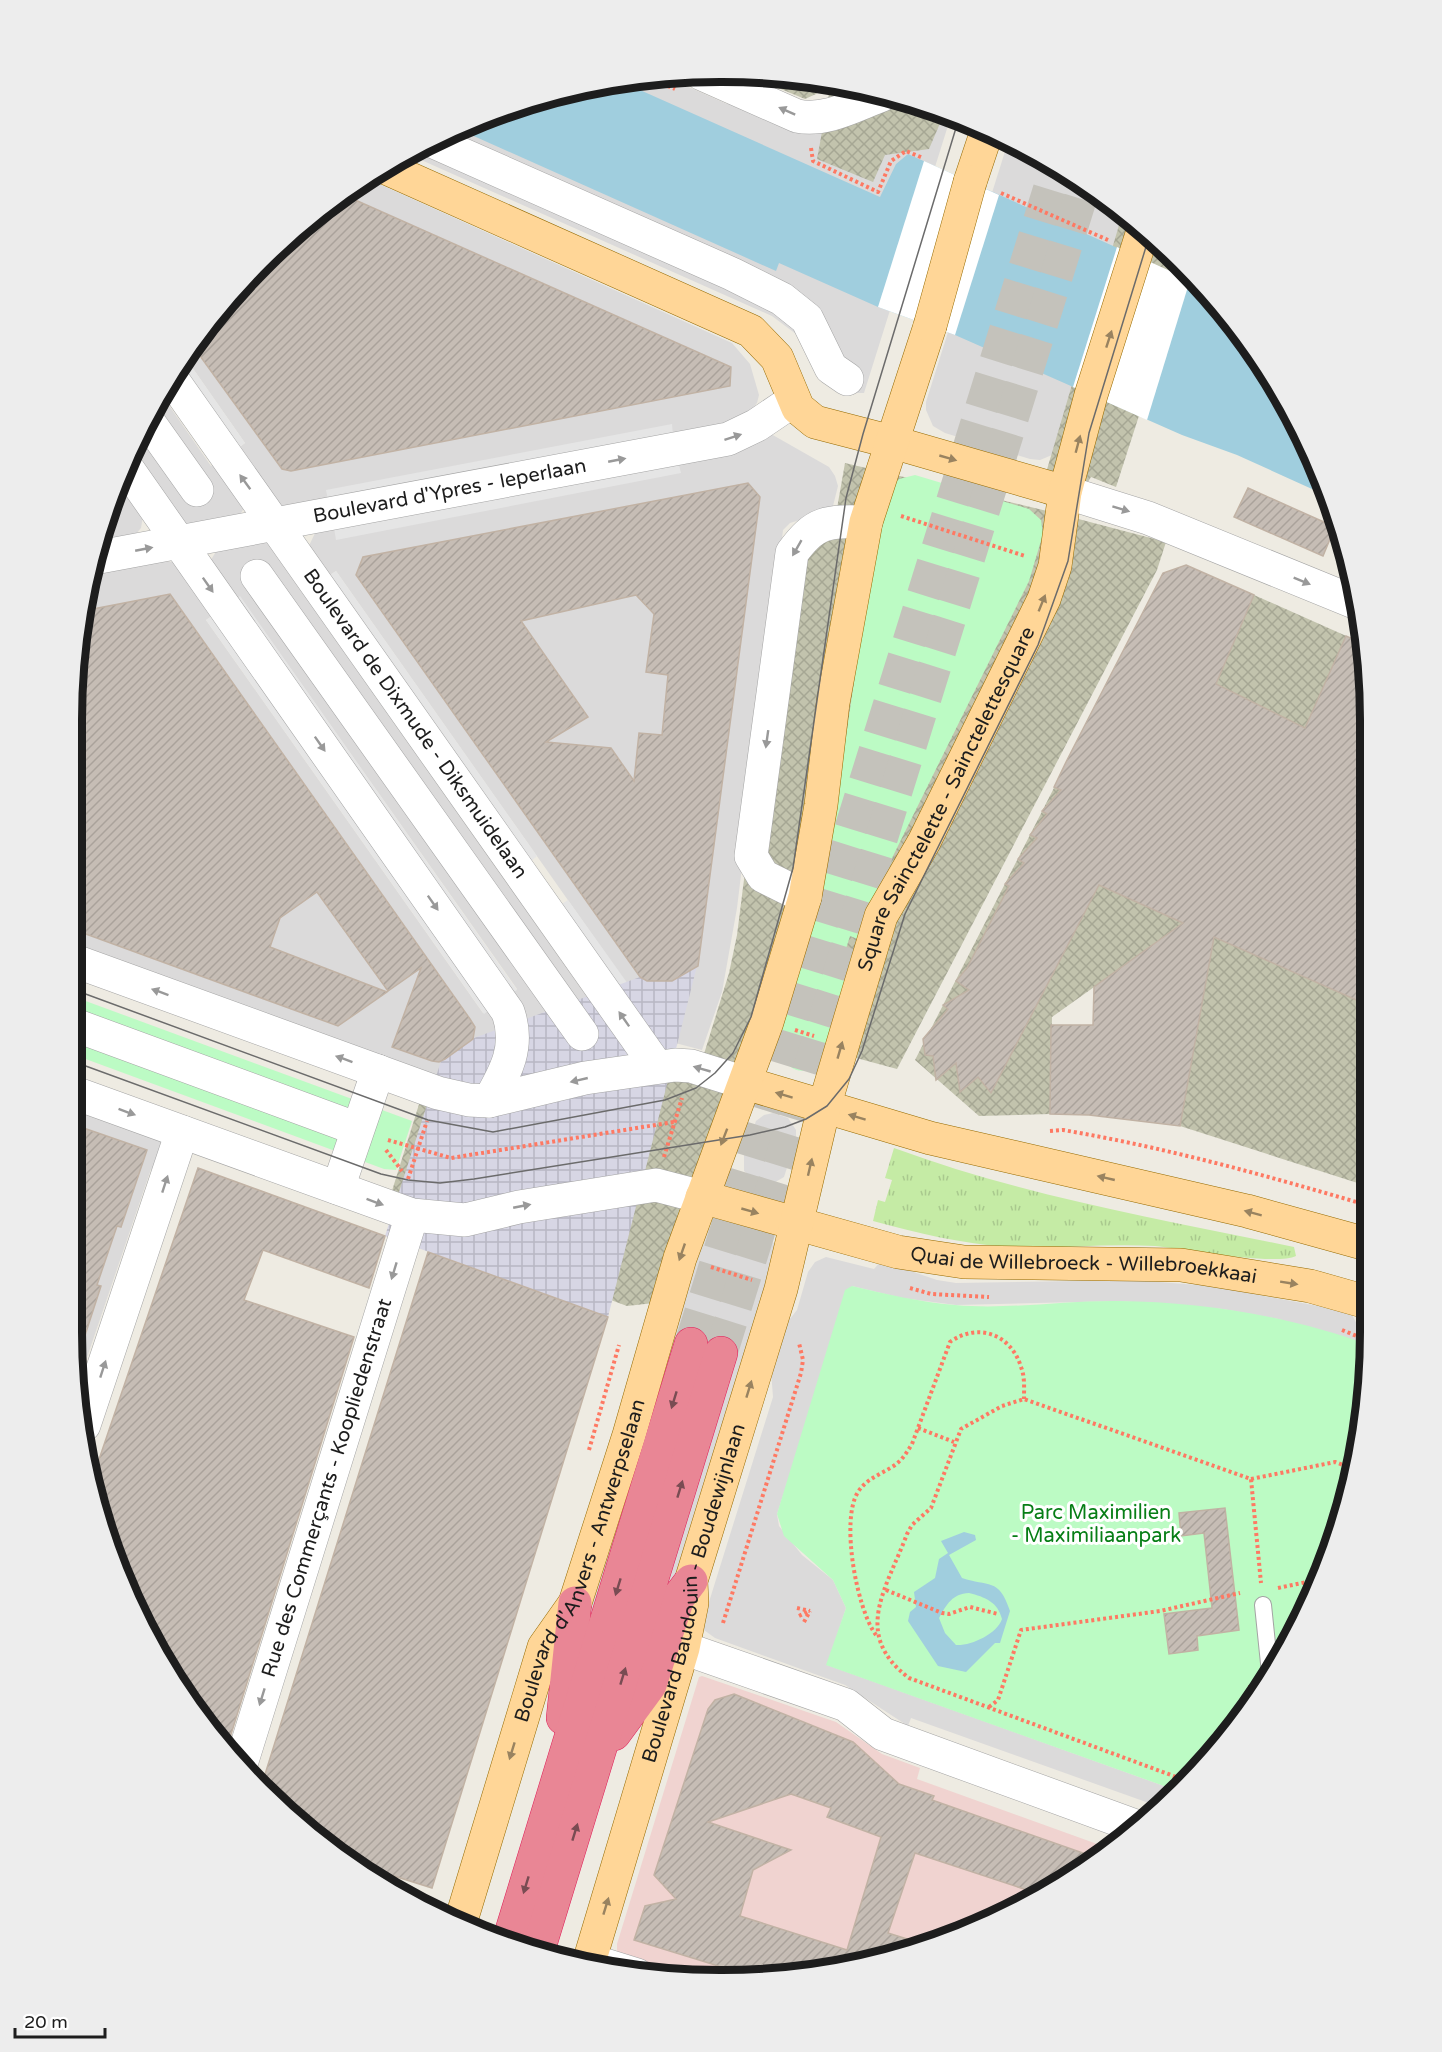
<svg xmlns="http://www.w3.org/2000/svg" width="1442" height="2052" font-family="'Varela Round',sans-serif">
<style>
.residential{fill:#dbdada}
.commercial{fill:#f0d3d0}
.construction{fill:url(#construction-cross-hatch)}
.grass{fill:url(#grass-tufts)}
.park{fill:#bcfbc4}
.parking{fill:#e5e5e5}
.plaza{fill:url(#plaza-grid)}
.water{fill:#a0cede;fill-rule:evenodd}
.pier{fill:#fff}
.building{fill:url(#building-hatch);stroke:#c1b2a4;stroke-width:1.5;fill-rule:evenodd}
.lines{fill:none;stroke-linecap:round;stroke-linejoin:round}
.highway-tunnel{stroke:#c4c2bb;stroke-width:33;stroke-dasharray:33 16;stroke-linecap:butt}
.lane-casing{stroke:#a4a4a4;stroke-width:18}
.street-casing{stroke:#a4a4a4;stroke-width:34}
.primary-casing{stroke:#956a00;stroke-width:34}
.highway-casing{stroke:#de1e58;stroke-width:34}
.path{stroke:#fe7963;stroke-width:4;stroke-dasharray:3 3;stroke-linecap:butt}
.lane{stroke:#fff;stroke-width:16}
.street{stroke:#fff;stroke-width:33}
.primary{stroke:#ffd697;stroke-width:33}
.highway{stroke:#e98695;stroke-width:33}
.tram{stroke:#6b6b6b;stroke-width:1.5}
.primary-bridge-casing{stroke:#956a00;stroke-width:34;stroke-linecap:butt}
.primary-bridge{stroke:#ffd697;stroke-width:33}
.oneway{fill:#999}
.oneway2{fill:#998360}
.oneway3{fill:#794c53}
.labels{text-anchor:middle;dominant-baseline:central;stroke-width:6;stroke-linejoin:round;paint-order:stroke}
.street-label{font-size:20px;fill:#1d1d1d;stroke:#fff}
.park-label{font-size:20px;fill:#077e16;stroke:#fff}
.rim{fill:none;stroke:#1d1d1d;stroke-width:8}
</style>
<defs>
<pattern id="construction-cross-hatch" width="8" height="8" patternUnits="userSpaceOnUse" patternTransform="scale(1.5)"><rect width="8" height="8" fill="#c2c3ad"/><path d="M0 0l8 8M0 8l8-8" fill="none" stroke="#a6a794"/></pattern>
<pattern id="grass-tufts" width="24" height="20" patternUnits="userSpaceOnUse" patternTransform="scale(1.5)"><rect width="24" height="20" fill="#c5eba5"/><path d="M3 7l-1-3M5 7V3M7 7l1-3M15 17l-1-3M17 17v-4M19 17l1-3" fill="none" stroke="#a9c98e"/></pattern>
<pattern id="plaza-grid" width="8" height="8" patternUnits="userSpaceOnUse" patternTransform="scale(1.5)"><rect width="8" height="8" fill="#d7d6e4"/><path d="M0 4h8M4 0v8" fill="none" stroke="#b8b7c3"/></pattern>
<pattern id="building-hatch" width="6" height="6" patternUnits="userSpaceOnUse" patternTransform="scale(1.5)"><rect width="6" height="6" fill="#c6bdb5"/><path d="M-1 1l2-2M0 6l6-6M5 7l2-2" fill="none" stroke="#aaa29b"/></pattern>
</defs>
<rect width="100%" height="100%" fill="#eeebe2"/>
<g class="residential">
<path d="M 666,77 L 727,104 L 730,97 L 743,103 L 896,99 L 951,116 L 864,393 L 852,393 L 796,334 L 772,316 L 410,155 L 473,121 L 595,84 Z"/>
<path d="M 1008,142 L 1082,182 L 1131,222 L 1052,455 L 1040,460 L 1030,459 L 945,433 L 933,426 L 926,410 L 926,402 Z"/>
<path d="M 366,178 L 732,343 L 750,364 L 759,395 L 757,403 L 746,416 L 771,434 L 829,467 L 835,476 L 838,486 L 832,510 L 790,523 L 783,530 L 737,908 L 722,992 L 702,1050 L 656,1038 L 627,984 L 336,571 L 327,577 L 308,548 L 315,533 L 287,507 L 281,506 L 236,450 L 245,443 L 187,360 L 262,262 Z"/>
<path d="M 161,394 L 211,466 L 218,462 L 244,508 L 240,515 L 184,525 L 137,466 L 143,461 L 135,449 Z"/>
<path d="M 121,481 L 143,516 L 141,528 L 134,536 L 98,544 L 107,512 Z"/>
<path d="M 266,541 L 594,1007 L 541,1069 L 510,994 L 517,989 L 240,597 L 233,601 L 209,563 L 217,550 Z"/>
<path d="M 95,555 L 175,562 L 215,614 L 206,620 L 483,1013 L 493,1007 L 500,1024 L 454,1082 L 72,943 L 72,721 L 84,595 Z"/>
<path d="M 72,1100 L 164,1136 L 159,1172 L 151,1169 L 79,1381 L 72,1331 Z"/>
<path d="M 773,1113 L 788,1118 L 796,1130 L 796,1140 L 784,1177 L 772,1184 L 760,1184 L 744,1171 L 744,1154 L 756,1121 L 764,1115 Z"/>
<path d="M 720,1223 L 769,1238 L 776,1246 L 777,1251 L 650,1662 L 643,1661 L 737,1359 L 679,1340 L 586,1642 L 579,1641 L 706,1232 L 712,1225 Z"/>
<path d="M 826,1257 L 874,1269 L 881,1261 L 937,1280 L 956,1283 L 1133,1280 L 1211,1286 L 1318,1306 L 1352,1315 L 1358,1326 L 1370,1330 L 1369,1345 L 1278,1319 L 1223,1309 L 1120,1301 L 956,1305 L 902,1298 L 852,1286 L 777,1514 L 779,1526 L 802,1555 L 833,1580 L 846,1608 L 827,1665 L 1178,1791 L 1160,1807 L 911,1718 L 908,1726 L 845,1685 L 715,1638 L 704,1630 L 704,1618 L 773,1397 L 771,1371 L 786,1324 L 797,1310 L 808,1272 L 815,1262 Z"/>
</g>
<path class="commercial" d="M 702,1676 L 836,1722 L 882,1754 L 920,1768 L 917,1779 L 1111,1849 L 1008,1913 L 847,1968 L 721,1980 L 642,1975 L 617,1953 L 617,1944 L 699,1677 Z"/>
<g class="construction">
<path d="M 747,75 L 828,83 L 816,94 L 805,99 Z"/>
<path d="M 831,83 L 848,85 L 944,114 L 929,149 L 885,155 L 873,182 L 817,159 Z"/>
<path d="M 1122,215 L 1186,270 L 1116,487 L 1091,477 L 1067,516 L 1166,542 L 1157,570 L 897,1069 L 753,1030 L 663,1302 L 627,1306 L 436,1235 L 386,1210 L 425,1085 L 704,1054 L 729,973 L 737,935 L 785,555 L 836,514 L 845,463 L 1064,515 L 1038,500 Z"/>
<path d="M 1254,595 L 1362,643 L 1370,721 L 1370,1187 L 1180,1126 L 1193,1050 L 1184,923 L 1052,1017 L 1050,1114 L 979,1116 L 915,1060 L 1130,639 L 1216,684 Z"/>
</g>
<path class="grass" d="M 894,1148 C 1024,1196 1159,1219 1294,1247 L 1296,1256 C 1275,1266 1185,1249 1155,1246 C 1106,1243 1057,1249 1008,1247 C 962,1244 918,1233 873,1221 L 878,1200 L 885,1202 L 892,1180 L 885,1178 Z"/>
<g class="park">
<path d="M 915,475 L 1029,509 L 1041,520 L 1043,534 L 1029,581 L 893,856 L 860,940 L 850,936 L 844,955 L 833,952 L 831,959 L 851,968 L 823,1057 C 807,1076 794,1075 779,1055 L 778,1043 L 814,921 L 828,859 L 874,546 L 892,487 L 899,479 Z"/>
<path d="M 72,996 L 412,1121 L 396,1170 L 384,1169 L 72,1054 Z"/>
<path d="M 852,1286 C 886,1294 920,1302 955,1305 C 1009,1310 1064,1300 1119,1301 C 1203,1302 1290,1316 1369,1345 L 1357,1458 L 1320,1580 L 1260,1692 L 1178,1791 L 826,1665 L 846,1608 L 833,1580 L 784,1536 L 777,1514 L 845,1290 Z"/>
</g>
<g class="parking">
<path d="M 187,360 L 245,443 L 236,450 L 179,370 Z"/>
<path d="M 672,424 L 673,436 L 328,500 L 326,490 Z"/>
<path d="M 678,461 L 681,473 L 336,540 L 334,528 Z"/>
<path d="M 336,571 L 537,856 L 529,863 L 327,577 Z"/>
<path d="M 240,596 L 517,990 L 510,994 L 233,601 Z"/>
<path d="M 215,614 L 493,1007 L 484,1014 L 206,620 Z"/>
<path d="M 568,900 L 628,984 L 619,991 L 559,906 Z"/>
</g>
<path class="plaza" d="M 697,966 L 608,1317 L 385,1236 L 441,1061 L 474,1038 L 640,977 L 649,981 L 672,981 Z"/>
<g class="water">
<path d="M 622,82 L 880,197 L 896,164 L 908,154 L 1198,284 L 1260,360 L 1303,434 L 1323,494 L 1237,455 L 1182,435 L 955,335 L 878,307 L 779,263 L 776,271 L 458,129 L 473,121 L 595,84 Z"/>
<path d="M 964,1532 L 975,1535 L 976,1540 L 949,1555 L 962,1578 C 988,1587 999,1577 1010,1611 L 1000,1643 L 995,1643 L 966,1672 L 938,1666 L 908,1621 L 910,1612 L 916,1607 L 914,1592 L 935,1578 L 939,1559 L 948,1553 L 941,1541 ZM 969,1593 C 985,1597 998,1602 1002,1619 C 997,1634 971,1646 956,1645 L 945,1633 L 939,1618 C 947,1604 952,1594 969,1593 Z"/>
</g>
<g class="pier">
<path d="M 924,161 L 999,195 L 955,335 L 878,307 Z"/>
<path d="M 1117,247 L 1190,280 L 1147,420 L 1073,387 Z"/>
</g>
<g class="building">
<path d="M 344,195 L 731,367 L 730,386 L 291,471 L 282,469 L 195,349 L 262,262 Z"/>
<path d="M 748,483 L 760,497 L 698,966 L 672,981 L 647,981 L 640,977 L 356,575 L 363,557 ZM 636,595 L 654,614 L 646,672 L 668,675 L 662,735 L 639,733 L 634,781 L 611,748 L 546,742 L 588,717 L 521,621 Z"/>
<path d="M 1248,488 L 1335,527 L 1323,556 L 1234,517 Z"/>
<path d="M 1186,565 L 1254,595 L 1216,684 L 1305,728 L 1346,636 L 1362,643 L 1370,721 L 1370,1006 L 1214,937 L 1180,1126 L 1089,1115 L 1050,1114 L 1051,1025 L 1093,1025 L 1094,987 L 1183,923 L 1099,885 L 991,1093 L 978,1077 L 960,1092 L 956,1063 L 936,1080 L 933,1056 L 925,1055 L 923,1039 L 948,1009 L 943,1005 L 969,990 L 956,981 L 967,968 L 1009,886 L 1005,884 L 1024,863 L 1018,859 L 1037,838 L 1030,835 L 1047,814 L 1042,811 L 1061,790 L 1054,787 L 1067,760 L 1163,573 Z"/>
<path d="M 170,594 L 470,1019 L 475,1027 L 473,1039 L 445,1059 L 439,1062 L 432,1061 L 392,1047 L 421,968 L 388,991 L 317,892 L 280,918 L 270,947 L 387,992 L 338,1026 L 72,929 L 72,721 L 83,611 Z"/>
<path d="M 72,1124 L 147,1150 L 121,1227 L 117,1226 L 97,1285 L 101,1286 L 77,1360 L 72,1331 Z"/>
<path d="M 198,1168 L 385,1236 L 369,1288 L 263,1250 L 244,1300 L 354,1337 L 228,1744 L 181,1691 L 122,1580 L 94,1499 L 92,1480 Z"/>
<path d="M 428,1252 L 608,1317 L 432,1888 L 356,1864 L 293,1819 L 262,1784 Z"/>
<path d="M 1225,1508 L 1239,1630 L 1197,1636 L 1198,1650 L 1169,1654 L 1164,1614 L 1212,1608 L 1204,1533 L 1181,1536 L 1179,1513 Z"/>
<path d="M 734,1694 L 853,1742 L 899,1784 L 934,1796 L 932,1800 L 1097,1858 L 1039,1894 L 915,1853 L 888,1933 L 920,1943 L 847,1968 L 754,1977 L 634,1940 L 645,1906 L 676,1899 L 654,1875 L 708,1709 L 715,1700 ZM 791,1794 L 831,1808 L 827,1817 L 881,1837 L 847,1950 L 740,1916 L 753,1870 L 791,1850 L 708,1822 Z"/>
</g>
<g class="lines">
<g class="highway-tunnel">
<path d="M 691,1344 L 1056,168"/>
<path d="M 721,1353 L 1085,184"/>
</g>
<g class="lane-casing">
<path id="lane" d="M 1263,1605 L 1270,1673"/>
</g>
<g class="street-casing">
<g id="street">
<path d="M 702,74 L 797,116 C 826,122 855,105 882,95"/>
<path d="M 434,142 L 732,274 L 782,299 L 807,319 L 831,368 L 847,379"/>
<path id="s1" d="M 172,379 L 657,1067"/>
<path d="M 148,421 L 197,490"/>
<path d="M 127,468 L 508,1012 C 520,1046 506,1072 489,1101"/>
<path d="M 1065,492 L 1148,518 L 1359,604"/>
<path id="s2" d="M 94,558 L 728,439 L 757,425 L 794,400"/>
<path d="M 257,576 L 582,1034"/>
<path d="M 805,897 L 763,876 L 751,856 L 792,553 C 815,521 827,521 866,522"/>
<path d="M 72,960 L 438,1093 L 469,1100 L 489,1101 L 585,1078 L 675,1065 L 691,1066 L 745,1083"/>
<path d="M 72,1024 L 352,1127"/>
<path d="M 72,1092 L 412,1215 L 465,1220 L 519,1207 L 656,1185 L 702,1197"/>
<path d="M 338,1188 L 378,1071"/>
<path d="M 84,1425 L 182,1132"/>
<path d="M 683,1648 L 846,1705 L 883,1734 L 1138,1827"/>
<path id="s3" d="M 242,1761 L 412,1215"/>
<path d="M 589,1960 L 637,1975"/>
</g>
</g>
<g class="primary-casing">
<g id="primary">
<path d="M 386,168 L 751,331 L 777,358 L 798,408 L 815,422 L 892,442 L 1065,492"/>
<path d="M 970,182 L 987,131"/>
<path d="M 745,1083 L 930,1138 L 1247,1211 L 1370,1245"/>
<path id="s4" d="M 702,1197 L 898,1252 L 964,1262 L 1181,1265 L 1310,1286 L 1370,1303"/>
<path id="s5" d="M 460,1924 L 544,1647 L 575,1603 L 629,1435 L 680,1258 L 767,1022 L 805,897 L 821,805 L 833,703 L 866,522 L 930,326"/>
<path id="s6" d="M 589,1962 L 683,1648 L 692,1603 L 691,1581 L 781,1289 L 824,1107 L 881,916 L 924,842 L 1044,599 L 1055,566 L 1065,492 L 1091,395 L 1143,231"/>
</g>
</g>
<g class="highway-casing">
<g id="highway">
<path d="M 563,1718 L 575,1603"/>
<path d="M 614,1734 L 650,1685 L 678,1598 L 691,1581"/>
<path d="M 509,1940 L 691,1344"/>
<path d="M 539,1948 L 721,1353"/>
</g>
</g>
<g class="path">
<path d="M 651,79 L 675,89"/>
<path d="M 811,148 L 813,161 L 878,192 L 891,161 L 906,151 L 923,158"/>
<path d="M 1001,193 L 1108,240"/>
<path d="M 1191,276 L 1192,276"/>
<path d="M 901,516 L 1025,556"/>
<path d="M 795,1030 L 814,1036"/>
<path d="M 1050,1131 L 1063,1130 C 1168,1148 1268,1176 1370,1206"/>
<path d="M 388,1140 L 451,1158 L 674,1122"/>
<path d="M 386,1150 L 402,1171"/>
<path d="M 664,1157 L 682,1098"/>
<path d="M 408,1179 L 427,1121"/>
<path d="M 711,1267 L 752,1280"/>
<path d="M 910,1288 L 931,1294 L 989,1297"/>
<path d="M 1342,1330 L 1369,1341"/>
<path d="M 918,1428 L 954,1442"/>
<path d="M 589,1450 L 619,1345"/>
<path d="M 1251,1479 L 1335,1462 L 1354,1469"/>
<path d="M 1278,1588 L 1321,1579"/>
<path d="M 886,1590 L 942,1613 L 949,1614 L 970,1607 L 998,1614"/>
<path d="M 797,1608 L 810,1611"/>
<path d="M 799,1616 L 809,1611"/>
<path d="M 804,1622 L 810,1611"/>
<path d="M 723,1623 L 801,1373 L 803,1360 L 799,1343"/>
<path d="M 876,1635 C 857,1610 840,1520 858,1492 C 867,1478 882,1474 895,1465 C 903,1459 907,1452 912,1444 L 950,1342 C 978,1322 1011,1334 1021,1367 C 1025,1377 1024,1388 1024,1399"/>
<path d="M 1250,1685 L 1252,1703"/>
<path d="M 989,1707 L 998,1700 L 1021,1630 L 1160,1611 L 1240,1593"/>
<path d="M 1187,1781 L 909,1678 C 851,1634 887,1588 907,1534 L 912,1525 L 931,1508 L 961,1429 L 1002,1406 L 1024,1399 L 1251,1479 L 1261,1583"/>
</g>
<use href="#lane" class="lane"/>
<use href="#street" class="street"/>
<use href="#primary" class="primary"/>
<use href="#highway" class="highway"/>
<g class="tram">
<path d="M 72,989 L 428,1120 L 493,1132 L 665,1100 L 696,1088 L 715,1073 L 733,1053 L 751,1017 L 793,868 L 846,498 L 863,434 L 959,118"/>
<path d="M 72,1061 L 381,1174 L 408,1180 L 440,1183 L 474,1179 L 750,1135 L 785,1127 L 806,1119 L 827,1106 L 849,1079 L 862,1051 L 905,914 L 1038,645 L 1068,561 L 1089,433 L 1149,237"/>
</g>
<g class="primary-bridge-casing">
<path id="primary-bridge" d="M 930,326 L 970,182"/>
</g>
<use href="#primary-bridge" class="primary-bridge"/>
</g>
<defs><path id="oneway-solid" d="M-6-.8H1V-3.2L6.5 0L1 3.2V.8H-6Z" transform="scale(1.5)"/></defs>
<g class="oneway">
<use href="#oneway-solid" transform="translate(787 111) rotate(-156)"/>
<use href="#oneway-solid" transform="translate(733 437) rotate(-18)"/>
<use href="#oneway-solid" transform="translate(617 460) rotate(-11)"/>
<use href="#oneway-solid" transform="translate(245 482) rotate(-126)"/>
<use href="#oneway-solid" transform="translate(1121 509) rotate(17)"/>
<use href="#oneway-solid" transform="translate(797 548) rotate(120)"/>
<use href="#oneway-solid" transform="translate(144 549) rotate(-11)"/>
<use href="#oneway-solid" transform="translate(1302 581) rotate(22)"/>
<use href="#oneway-solid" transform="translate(208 585) rotate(55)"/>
<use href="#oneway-solid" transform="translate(767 739) rotate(98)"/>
<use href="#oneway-solid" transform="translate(320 744) rotate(55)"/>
<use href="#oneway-solid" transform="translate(433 903) rotate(55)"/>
<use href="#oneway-solid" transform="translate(160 992) rotate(-160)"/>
<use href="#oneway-solid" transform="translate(624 1019) rotate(-125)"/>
<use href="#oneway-solid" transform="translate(344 1059) rotate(-160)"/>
<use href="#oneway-solid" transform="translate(702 1069) rotate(-164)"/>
<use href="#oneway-solid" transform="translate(579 1080) rotate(167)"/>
<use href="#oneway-solid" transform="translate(127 1112) rotate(20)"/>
<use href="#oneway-solid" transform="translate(165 1184) rotate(-72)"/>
<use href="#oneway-solid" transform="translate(375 1202) rotate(20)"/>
<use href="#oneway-solid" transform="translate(522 1206) rotate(-11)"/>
<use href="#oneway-solid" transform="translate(394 1271) rotate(107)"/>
<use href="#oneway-solid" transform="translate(103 1369) rotate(-72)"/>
<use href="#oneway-solid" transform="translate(262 1697) rotate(107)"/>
</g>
<g class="oneway2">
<use href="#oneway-solid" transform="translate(1109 339) rotate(-72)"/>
<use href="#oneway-solid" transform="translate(1078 444) rotate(-75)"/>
<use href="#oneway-solid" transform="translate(948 458) rotate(16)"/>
<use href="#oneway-solid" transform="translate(1042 603) rotate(-68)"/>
<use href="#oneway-solid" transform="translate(840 1050) rotate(-74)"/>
<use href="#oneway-solid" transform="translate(784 1095) rotate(-163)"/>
<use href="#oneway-solid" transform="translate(857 1117) rotate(-163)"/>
<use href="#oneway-solid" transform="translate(724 1137) rotate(111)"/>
<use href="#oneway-solid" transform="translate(810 1167) rotate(-77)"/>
<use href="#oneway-solid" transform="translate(1106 1178) rotate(-167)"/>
<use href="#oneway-solid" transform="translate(750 1211) rotate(16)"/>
<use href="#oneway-solid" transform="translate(1253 1213) rotate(-165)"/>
<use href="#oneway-solid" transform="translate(682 1252) rotate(109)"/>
<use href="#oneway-solid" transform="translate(1289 1283) rotate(9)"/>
<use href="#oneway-solid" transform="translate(749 1389) rotate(-73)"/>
<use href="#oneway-solid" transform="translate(512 1751) rotate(107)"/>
<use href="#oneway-solid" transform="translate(606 1906) rotate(-73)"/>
</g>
<g class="oneway3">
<use href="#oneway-solid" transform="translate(674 1400) rotate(107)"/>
<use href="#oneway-solid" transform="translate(680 1489) rotate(-73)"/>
<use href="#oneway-solid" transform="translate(618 1587) rotate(107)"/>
<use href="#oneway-solid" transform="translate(623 1676) rotate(-73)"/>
<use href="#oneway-solid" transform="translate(575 1832) rotate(-73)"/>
<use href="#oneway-solid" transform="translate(526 1885) rotate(107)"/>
</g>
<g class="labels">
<g class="street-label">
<text stroke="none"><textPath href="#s2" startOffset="362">Boulevard d'Ypres - Ieperlaan</textPath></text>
<text stroke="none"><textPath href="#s1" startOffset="422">Boulevard de Dixmude - Diksmuidelaan</textPath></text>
<text stroke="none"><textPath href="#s6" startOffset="1221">Square Sainctelette - Sainctelettesquare</textPath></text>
<text stroke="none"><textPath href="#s4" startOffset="390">Quai de Willebroeck - Willebroekkaai</textPath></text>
<text stroke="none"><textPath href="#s3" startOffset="286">Rue des Commerçants - Koopliedenstraat</textPath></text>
<text stroke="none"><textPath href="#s5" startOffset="384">Boulevard d'Anvers - Antwerpselaan</textPath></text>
<text stroke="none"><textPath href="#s6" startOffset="384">Boulevard Baudouin - Boudewijnlaan</textPath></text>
</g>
<g class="park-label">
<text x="1096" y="1513">Parc Maximilien<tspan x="1096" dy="23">- Maximiliaanpark</tspan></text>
</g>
</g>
<path d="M0 0H1442V2052H0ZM720 82H722A638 638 0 0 1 1360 720V1332A638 638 0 0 1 722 1970H720A638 638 0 0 1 82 1332V720A638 638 0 0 1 720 82Z" fill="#ededed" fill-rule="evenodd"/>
<path class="rim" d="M720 82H722A638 638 0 0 1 1360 720V1332A638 638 0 0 1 722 1970H720A638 638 0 0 1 82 1332V720A638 638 0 0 1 720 82Z"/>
<path d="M15 2028v9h90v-9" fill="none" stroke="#1d1d1d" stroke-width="3"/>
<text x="24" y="2028" font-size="18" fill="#1d1d1d" stroke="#ffffff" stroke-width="4.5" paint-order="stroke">20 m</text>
</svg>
